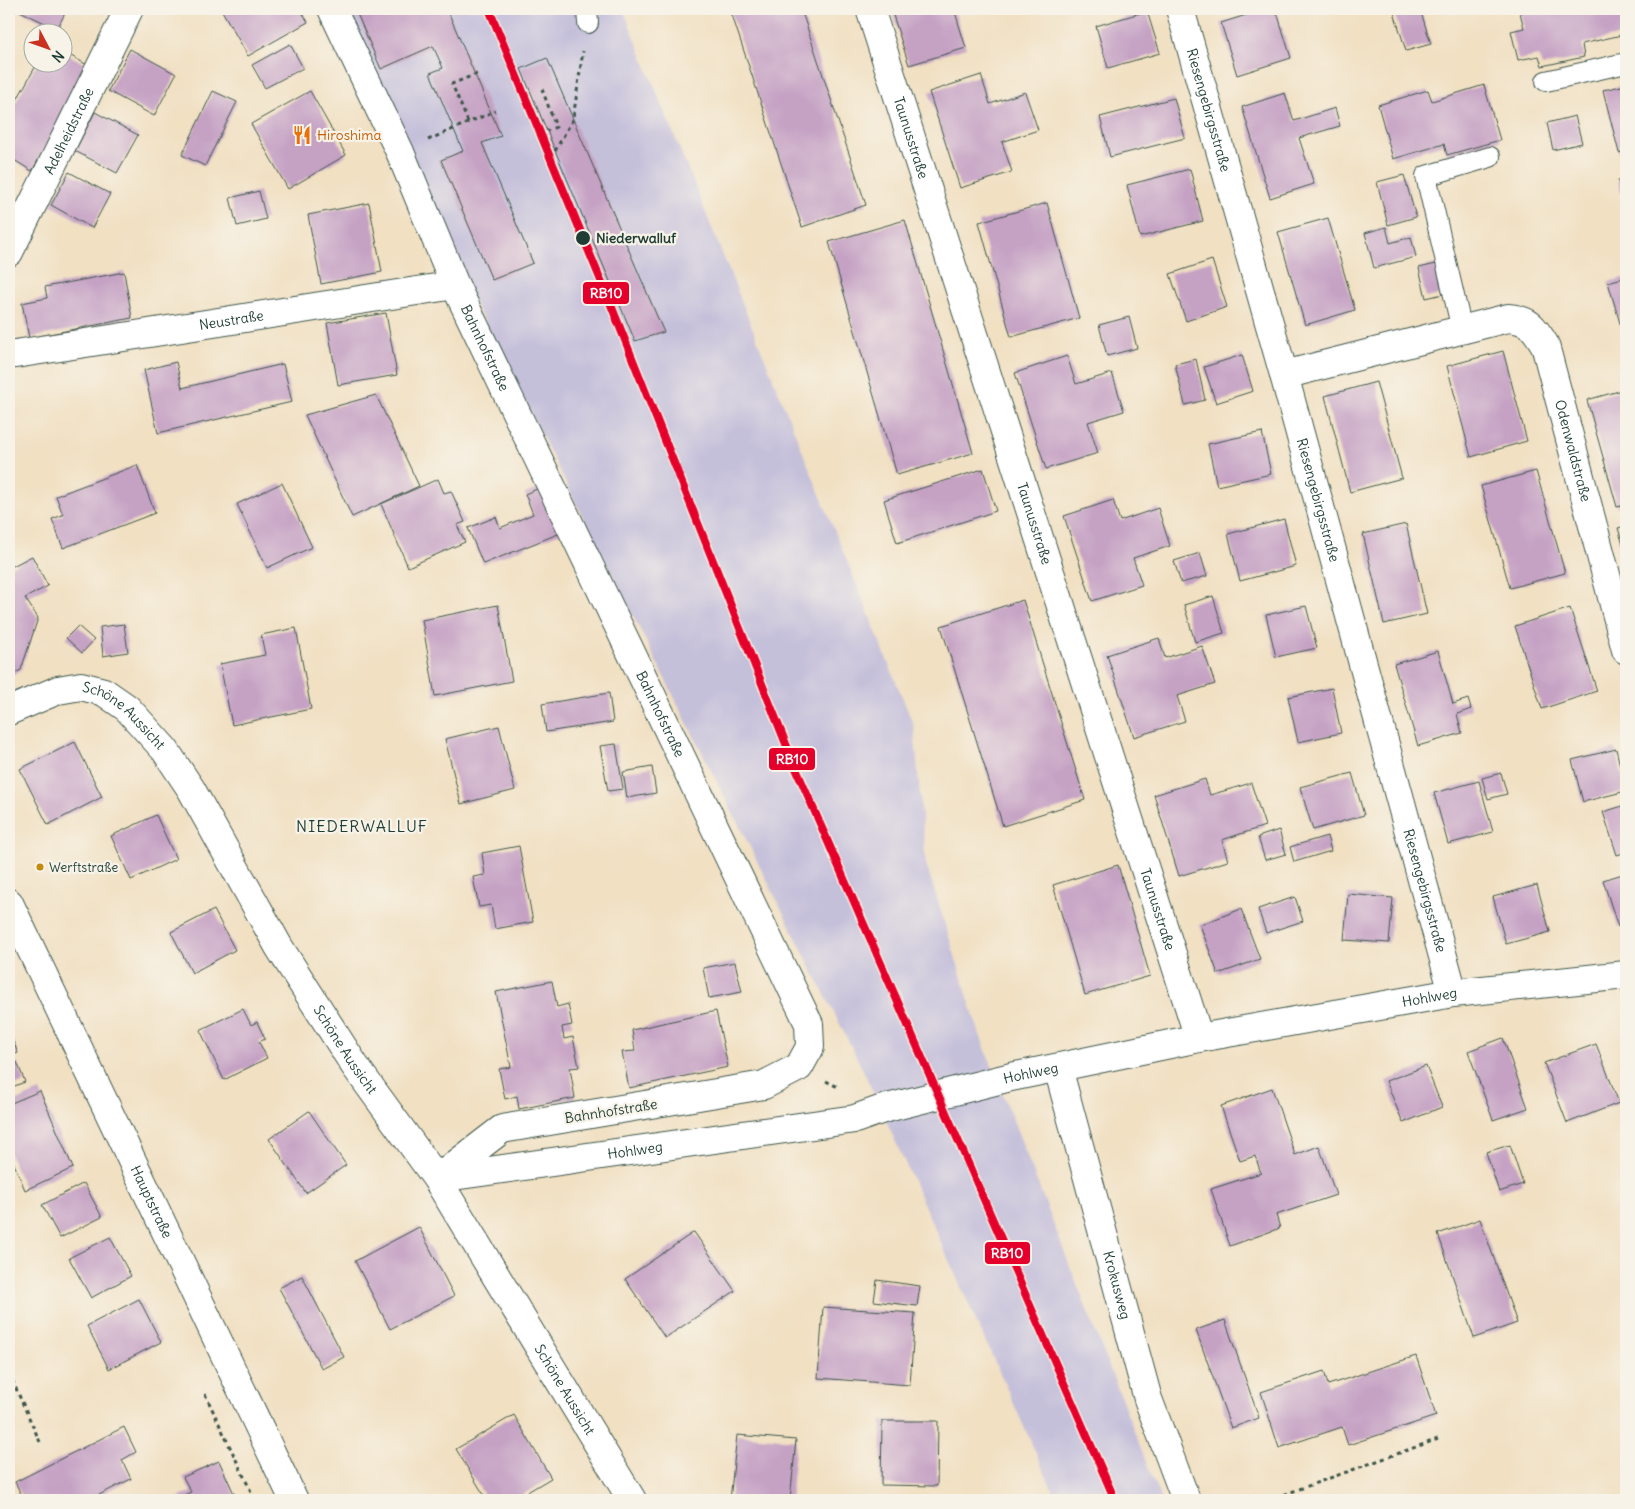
<svg xmlns="http://www.w3.org/2000/svg" width="1635" height="1509" font-family="Delius,sans-serif">
<style>
.industrial{fill:#c5c0da}
.building{fill:#c5a1c4}
.lines{fill:none;stroke-linecap:round;stroke-linejoin:round}
.service-casing{stroke:#3e5549;stroke-width:22}
.minor-casing{stroke:#3e5549;stroke-width:30}
.tertiary-casing{stroke:#3e5549;stroke-width:30}
.path{stroke:#3e5549;stroke-width:3;stroke-dasharray:4 4;stroke-linecap:butt}
.service{stroke:#fff;stroke-width:20}
.minor{stroke:#fff;stroke-width:28}
.tertiary{stroke:#fff;stroke-width:28}
.rail-1-casing{stroke:#f7f3e8;stroke-width:11}
.rail-1{stroke:#e4002b;stroke-width:8}
.stop-dot{fill:#1f3d34;stroke:#f7f3e8;stroke-width:2}
.bus-dot{fill:#c18c0d;stroke:#f7f3e8;stroke-width:2}
.labels{text-anchor:middle;dominant-baseline:central;stroke-width:4.5;stroke-linejoin:round;paint-order:stroke}
.bus-label{font-size:13px;fill:#1f3d34;stroke:#f7f3e8;text-anchor:start}
.street-label{font-size:14px;fill:#1f3d34;stroke:#f7f3e8}
.food-label{font-size:14px;fill:#c56008;stroke:#f7f3e8;text-anchor:start}
.stop-label{font-size:14px;font-weight:bold;fill:#1f3d34;stroke:#f7f3e8;text-anchor:start}
.quarter-label{font-size:16px;letter-spacing:1px;fill:#1f3d34;stroke:#f7f3e8}
.line-badge{stroke:#f7f3e8;stroke-width:2}
.badge-label{font-size:14px;text-anchor:middle;font-weight:bold;fill:#fff}
</style>
<rect width="100%" height="100%" fill="#f7f3e8"/>
<filter id="ink" filterUnits="userSpaceOnUse"><feTurbulence type="fractalNoise" baseFrequency=".02" numOctaves="2"/><feDisplacementMap in="SourceGraphic" scale="10" xChannelSelector="R" yChannelSelector="G"/><feConvolveMatrix kernelMatrix="1 2 1 2 8 2 1 2 1" color-interpolation-filters="sRGB"/></filter>
<filter id="wash" filterUnits="userSpaceOnUse"><feTurbulence type="fractalNoise" baseFrequency=".0096" numOctaves="4" result="noise"/><feDisplacementMap in="SourceGraphic" scale="20" xChannelSelector="R" yChannelSelector="G"/><feGaussianBlur stdDeviation="1.12" result="paint"/><feColorMatrix in="noise" values="0 0 0 0 0 0 0 0 0 0 0 0 0 0 0 0 0 1.4 0 .05"/><feComposite in="paint" operator="in"/></filter>
<g filter="url(#wash)">
<rect width="100%" height="100%" fill="#f1e0c2"/>
<path class="industrial" d="M 345,9 L 623,9 L 914,726 L 926,864 L 980,1035 L 1161,1500 L 1057,1500 L 864,1072 L 465,284 Z"/>
<g id="blocks">
<g class="building">
<path d="M 22,9 L 67,9 L 57,29 L 20,11 Z"/>
<path d="M 221,9 L 300,9 L 308,22 L 248,56 Z"/>
<path d="M 355,9 L 447,9 L 501,136 L 482,143 L 533,263 L 492,280 L 441,160 L 463,151 L 430,73 L 443,68 L 433,46 L 381,69 Z"/>
<path d="M 730,9 L 801,9 L 866,205 L 802,227 Z"/>
<path d="M 891,9 L 954,9 L 966,48 L 909,65 Z"/>
<path d="M 1265,9 L 1276,9 L 1291,58 L 1237,75 L 1221,23 Z"/>
<path d="M 1393,9 L 1420,9 L 1431,44 L 1406,51 Z"/>
<path d="M 1519,9 L 1581,9 L 1582,12 L 1596,9 L 1626,9 L 1626,34 L 1582,44 L 1584,57 L 1542,66 L 1539,56 L 1518,60 L 1511,31 L 1524,28 Z"/>
<path d="M 1147,11 L 1160,53 L 1108,68 L 1096,26 Z"/>
<path d="M 290,44 L 303,68 L 265,88 L 252,65 Z"/>
<path d="M 130,49 L 176,74 L 154,116 L 108,91 Z"/>
<path d="M 62,51 L 91,67 L 32,171 L 9,157 L 9,114 L 38,62 L 62,62 Z"/>
<path d="M 547,58 L 662,328 L 664,332 L 635,341 L 521,69 Z"/>
<path d="M 981,75 L 990,104 L 1025,92 L 1038,130 L 1002,142 L 1012,172 L 960,188 L 929,92 Z"/>
<path d="M 1484,85 L 1500,140 L 1447,155 L 1444,144 L 1393,159 L 1378,105 L 1428,90 L 1432,101 Z"/>
<path d="M 1626,85 L 1626,151 L 1619,153 L 1603,90 Z"/>
<path d="M 213,91 L 237,102 L 205,166 L 182,155 Z"/>
<path d="M 310,91 L 346,155 L 288,189 L 251,124 Z"/>
<path d="M 1285,93 L 1294,121 L 1335,108 L 1340,126 L 1299,138 L 1314,184 L 1270,198 L 1242,107 Z"/>
<path d="M 1174,98 L 1185,138 L 1110,157 L 1100,117 Z"/>
<path d="M 95,112 L 138,135 L 117,173 L 75,151 Z"/>
<path d="M 1575,116 L 1582,143 L 1553,150 L 1547,123 Z"/>
<path d="M 1190,169 L 1203,221 L 1140,237 L 1127,185 Z"/>
<path d="M 69,172 L 110,194 L 92,228 L 51,205 Z"/>
<path d="M 1404,175 L 1416,217 L 1388,225 L 1377,182 Z"/>
<path d="M 1626,179 L 1626,211 L 1618,181 Z"/>
<path d="M 259,191 L 266,219 L 237,226 L 230,198 Z"/>
<path d="M 369,203 L 382,272 L 321,284 L 308,215 Z"/>
<path d="M 1047,203 L 1079,318 L 1011,337 L 979,222 Z"/>
<path d="M 9,206 L 17,211 L 9,225 Z"/>
<path d="M 1328,218 L 1355,310 L 1305,325 L 1278,232 Z"/>
<path d="M 905,220 L 973,453 L 897,475 L 829,242 Z"/>
<path d="M 1386,227 L 1390,243 L 1411,237 L 1416,257 L 1374,268 L 1365,233 Z"/>
<path d="M 1212,260 L 1227,307 L 1186,321 L 1170,274 Z"/>
<path d="M 1436,264 L 1443,294 L 1426,298 L 1419,268 Z"/>
<path d="M 124,272 L 132,318 L 29,338 L 22,303 L 47,298 L 45,287 Z"/>
<path d="M 1626,277 L 1626,344 L 1608,282 Z"/>
<path d="M 386,313 L 397,375 L 338,385 L 327,323 Z"/>
<path d="M 1129,317 L 1137,348 L 1107,356 L 1099,325 Z"/>
<path d="M 1503,351 L 1527,441 L 1471,457 L 1447,366 Z"/>
<path d="M 1242,355 L 1253,391 L 1216,403 L 1204,367 Z"/>
<path d="M 1067,356 L 1076,384 L 1112,373 L 1124,411 L 1088,422 L 1098,453 L 1046,469 L 1015,373 Z"/>
<path d="M 1196,359 L 1205,400 L 1185,405 L 1175,364 Z"/>
<path d="M 176,362 L 182,388 L 283,364 L 292,402 L 158,433 L 144,370 Z"/>
<path d="M 1376,382 L 1402,478 L 1350,492 L 1325,396 Z"/>
<path d="M 1626,389 L 1626,505 L 1617,507 L 1587,400 Z"/>
<path d="M 376,395 L 419,486 L 352,517 L 305,415 Z"/>
<path d="M 1262,432 L 1271,474 L 1217,486 L 1208,444 Z"/>
<path d="M 137,465 L 155,513 L 63,548 L 52,519 L 63,515 L 56,496 Z"/>
<path d="M 983,469 L 996,511 L 897,543 L 884,500 Z"/>
<path d="M 1536,471 L 1565,573 L 1510,588 L 1481,486 Z"/>
<path d="M 438,479 L 444,493 L 451,491 L 465,522 L 457,525 L 465,542 L 408,567 L 381,504 Z"/>
<path d="M 282,483 L 312,547 L 267,568 L 237,504 Z"/>
<path d="M 549,484 L 568,530 L 483,564 L 468,528 L 496,517 L 500,528 L 533,514 L 525,494 Z"/>
<path d="M 1113,500 L 1120,521 L 1158,508 L 1170,546 L 1133,558 L 1142,585 L 1092,601 L 1064,516 Z"/>
<path d="M 1284,519 L 1296,566 L 1240,581 L 1228,534 Z"/>
<path d="M 1406,524 L 1427,614 L 1384,624 L 1363,534 Z"/>
<path d="M 1626,526 L 1626,555 L 1618,528 Z"/>
<path d="M 1200,553 L 1207,576 L 1181,583 L 1174,561 Z"/>
<path d="M 32,556 L 48,586 L 25,598 L 38,618 L 21,670 L 9,676 L 9,568 Z"/>
<path d="M 1213,596 L 1224,633 L 1195,642 L 1184,605 Z"/>
<path d="M 1023,600 L 1085,800 L 1003,826 L 941,626 Z"/>
<path d="M 498,605 L 512,681 L 435,696 L 422,620 Z"/>
<path d="M 1306,606 L 1317,648 L 1276,657 L 1266,615 Z"/>
<path d="M 1570,608 L 1597,691 L 1542,709 L 1515,626 Z"/>
<path d="M 124,624 L 128,652 L 103,656 L 100,627 Z"/>
<path d="M 78,626 L 94,640 L 82,653 L 66,638 Z"/>
<path d="M 296,628 L 311,709 L 232,725 L 220,664 L 265,655 L 261,635 Z"/>
<path d="M 1159,638 L 1165,658 L 1202,646 L 1215,684 L 1177,696 L 1185,721 L 1134,737 L 1107,655 Z"/>
<path d="M 1438,651 L 1453,704 L 1468,699 L 1471,709 L 1457,714 L 1462,733 L 1418,746 L 1394,664 Z"/>
<path d="M 1332,688 L 1341,733 L 1298,742 L 1288,697 Z"/>
<path d="M 609,693 L 613,722 L 546,732 L 542,704 Z"/>
<path d="M 499,726 L 515,790 L 461,804 L 445,739 Z"/>
<path d="M 75,742 L 102,797 L 48,825 L 20,769 Z"/>
<path d="M 616,744 L 623,789 L 608,791 L 600,746 Z"/>
<path d="M 1616,749 L 1626,791 L 1583,802 L 1572,760 Z"/>
<path d="M 652,767 L 656,793 L 627,798 L 623,772 Z"/>
<path d="M 1352,773 L 1364,815 L 1313,830 L 1300,787 Z"/>
<path d="M 1501,773 L 1507,794 L 1488,799 L 1482,778 Z"/>
<path d="M 1205,779 L 1210,795 L 1251,783 L 1265,826 L 1222,840 L 1228,861 L 1179,876 L 1154,795 Z"/>
<path d="M 1479,781 L 1493,832 L 1448,844 L 1434,793 Z"/>
<path d="M 1626,805 L 1626,852 L 1617,855 L 1603,812 Z"/>
<path d="M 156,815 L 176,859 L 131,880 L 111,836 Z"/>
<path d="M 1279,830 L 1286,854 L 1265,860 L 1258,837 Z"/>
<path d="M 1327,836 L 1331,851 L 1294,862 L 1290,847 Z"/>
<path d="M 519,846 L 533,922 L 495,929 L 491,905 L 479,907 L 473,877 L 485,875 L 482,853 Z"/>
<path d="M 1118,865 L 1150,976 L 1085,995 L 1053,885 Z"/>
<path d="M 1626,873 L 1626,924 L 1618,927 L 1603,880 Z"/>
<path d="M 1537,885 L 1550,932 L 1506,944 L 1493,897 Z"/>
<path d="M 1348,894 L 1393,898 L 1389,943 L 1344,940 Z"/>
<path d="M 1295,897 L 1303,921 L 1266,933 L 1258,909 Z"/>
<path d="M 1241,909 L 1260,959 L 1218,974 L 1200,925 Z"/>
<path d="M 214,910 L 235,950 L 192,973 L 171,932 Z"/>
<path d="M 735,962 L 742,992 L 709,998 L 703,968 Z"/>
<path d="M 552,981 L 557,1007 L 568,1004 L 572,1025 L 562,1027 L 564,1039 L 573,1037 L 579,1067 L 570,1068 L 575,1098 L 519,1109 L 517,1096 L 505,1099 L 499,1069 L 511,1067 L 496,992 Z"/>
<path d="M 243,1009 L 251,1025 L 257,1022 L 265,1039 L 259,1042 L 267,1058 L 224,1080 L 200,1030 Z"/>
<path d="M 716,1011 L 728,1067 L 629,1088 L 622,1052 L 635,1051 L 632,1030 Z"/>
<path d="M 9,1032 L 18,1053 L 9,1057 Z"/>
<path d="M 1503,1038 L 1528,1108 L 1493,1120 L 1468,1051 Z"/>
<path d="M 1596,1044 L 1619,1103 L 1567,1123 L 1544,1063 Z"/>
<path d="M 17,1062 L 25,1082 L 9,1088 L 9,1066 Z"/>
<path d="M 1426,1066 L 1442,1107 L 1403,1123 L 1386,1081 Z"/>
<path d="M 1272,1088 L 1295,1155 L 1319,1146 L 1336,1195 L 1276,1215 L 1280,1228 L 1230,1246 L 1211,1189 L 1261,1173 L 1255,1156 L 1240,1161 L 1221,1106 Z"/>
<path d="M 40,1091 L 73,1168 L 25,1190 L 9,1152 L 9,1104 Z"/>
<path d="M 309,1111 L 346,1165 L 306,1193 L 269,1139 Z"/>
<path d="M 1510,1145 L 1523,1184 L 1499,1192 L 1486,1152 Z"/>
<path d="M 84,1183 L 102,1217 L 60,1238 L 42,1205 Z"/>
<path d="M 1480,1219 L 1517,1323 L 1474,1338 L 1438,1234 Z"/>
<path d="M 419,1227 L 454,1296 L 390,1329 L 355,1261 Z"/>
<path d="M 694,1232 L 735,1291 L 665,1338 L 625,1279 Z"/>
<path d="M 110,1237 L 131,1276 L 91,1298 L 69,1258 Z"/>
<path d="M 302,1276 L 344,1357 L 322,1369 L 279,1288 Z"/>
<path d="M 877,1280 L 920,1286 L 917,1306 L 874,1301 Z"/>
<path d="M 139,1299 L 161,1342 L 109,1369 L 87,1326 Z"/>
<path d="M 823,1307 L 915,1313 L 910,1385 L 818,1378 Z"/>
<path d="M 1225,1320 L 1259,1418 L 1231,1428 L 1196,1330 Z"/>
<path d="M 1416,1356 L 1436,1416 L 1348,1445 L 1342,1427 L 1279,1448 L 1261,1392 L 1324,1371 L 1328,1385 Z"/>
<path d="M 514,1415 L 551,1478 L 514,1500 L 487,1500 L 456,1449 Z"/>
<path d="M 882,1421 L 938,1421 L 937,1486 L 881,1485 Z"/>
<path d="M 124,1427 L 136,1452 L 122,1460 L 131,1479 L 89,1500 L 24,1500 L 15,1482 Z"/>
<path d="M 737,1435 L 796,1440 L 790,1500 L 730,1500 Z"/>
<path d="M 219,1461 L 237,1500 L 173,1500 L 191,1492 L 183,1477 Z"/>
</g>
</g>
</g>
<g filter="url(#ink)">
<use href="#blocks" fill-opacity="0" stroke="#3e5549" stroke-width="1"/>
<g class="lines">
<g class="service-casing">
<g id="service">
<path d="M 587,9 L 588,23"/>
<path d="M 1546,81 L 1626,63"/>
<path d="M 1462,330 L 1426,176 L 1490,157"/>
</g>
</g>
<g class="minor-casing">
<g id="minor">
<path id="s1" d="M 332,9 L 400,152 L 455,285 L 809,1024 L 810,1047 L 799,1067 L 764,1085 L 502,1129 L 437,1179"/>
<path id="s2" d="M 870,9 L 1199,1038"/>
<path id="s3" d="M 1180,9 L 1284,375 L 1453,993"/>
<path id="s4" d="M 9,252 L 129,9"/>
<path id="s5" d="M 9,355 L 455,285"/>
<path id="s6" d="M 1284,375 L 1508,318 C 1530,320 1534,327 1545,345 L 1626,650"/>
<path id="s7" d="M 9,711 L 58,690 L 81,686 L 104,692 L 127,708 L 165,750 L 191,789 L 279,947 L 355,1066 L 437,1179 L 632,1500"/>
<path id="s8" d="M 1058,1068 L 1148,1399 L 1186,1500"/>
<path id="s9" d="M 439,1178 L 855,1119 L 883,1109 L 1011,1077 L 1199,1038 L 1453,993 L 1626,975"/>
</g>
</g>
<g class="tertiary-casing">
<g id="tertiary">
<path id="s10" d="M 9,903 L 294,1500"/>
</g>
</g>
<g class="path">
<path d="M 542,89 L 556,127 L 547,131"/>
<path d="M 468,122 L 452,84 L 479,73"/>
<path d="M 428,140 L 495,111"/>
<path d="M 555,151 L 573,119 L 583,51"/>
<path d="M 826,1081 L 840,1088"/>
<path d="M 9,1373 L 40,1442"/>
<path d="M 205,1394 L 255,1500"/>
<path d="M 1269,1500 L 1438,1439"/>
</g>
<use href="#service" class="service"/>
<use href="#minor" class="minor"/>
<use href="#tertiary" class="tertiary"/>
<g class="rail-1-casing">
<path id="rail-1" d="M 489,9 L 611,305 L 794,764 L 1115,1500"/>
</g>
<use href="#rail-1" class="rail-1"/>
</g>
</g>
<defs>
<g id="restaurant-bare" transform="scale(1.5)"><path d="M-5-6h1v4h1v-4h1v4h1v-4h1v5L-1.5 .5V6h-2V.5L-5-1ZM5-6V6H3V1.5H1.5Q1.5-4 5-6Z" fill="#e8710a" stroke="#f7f3e8" stroke-width="2.5" paint-order="stroke"/></g>
</defs>
<g fill-rule="evenodd">
<use href="#restaurant-bare" x="302" y="135"/>
</g>
<circle class="stop-dot" cx="583" cy="238" r="8"/>
<circle class="bus-dot" cx="40" cy="867" r="4.5"/>
<g class="labels">
<g class="bus-label">
<text x="49" y="867">Werftstraße</text>
</g>
<g class="street-label">
<text stroke="none"><textPath href="#s3" startOffset="105">Riesengebirgsstraße</textPath></text>
<text stroke="none"><textPath href="#s4" startOffset="135">Adelheidstraße</textPath></text>
<text stroke="none"><textPath href="#s2" startOffset="135">Taunusstraße</textPath></text>
<text stroke="none"><textPath href="#s5" startOffset="225">Neustraße</textPath></text>
<text stroke="none"><textPath href="#s1" startOffset="372">Bahnhofstraße</textPath></text>
<text stroke="none"><textPath href="#s6" startOffset="389">Odenwaldstraße</textPath></text>
<text stroke="none"><textPath href="#s3" startOffset="510">Riesengebirgsstraße</textPath></text>
<text stroke="none"><textPath href="#s2" startOffset="540">Taunusstraße</textPath></text>
<text stroke="none"><textPath href="#s1" startOffset="778">Bahnhofstraße</textPath></text>
<text stroke="none"><textPath href="#s7" startOffset="130">Schöne Aussicht</textPath></text>
<text stroke="none"><textPath href="#s3" startOffset="915">Riesengebirgsstraße</textPath></text>
<text stroke="none"><textPath href="#s2" startOffset="945">Taunusstraße</textPath></text>
<text stroke="none"><textPath href="#s9" startOffset="1008">Hohlweg</textPath></text>
<text stroke="none"><textPath href="#s7" startOffset="535">Schöne Aussicht</textPath></text>
<text stroke="none"><textPath href="#s9" startOffset="602">Hohlweg</textPath></text>
<text transform="translate(611 1111) rotate(-9)">Bahnhofstraße</text>
<text stroke="none"><textPath href="#s9" startOffset="198">Hohlweg</textPath></text>
<text stroke="none"><textPath href="#s10" startOffset="331">Hauptstraße</textPath></text>
<text stroke="none"><textPath href="#s8" startOffset="225">Krokusweg</textPath></text>
<text stroke="none"><textPath href="#s7" startOffset="940">Schöne Aussicht</textPath></text>
</g>
<g class="food-label">
<text x="317" y="135">Hiroshima</text>
</g>
<g class="stop-label">
<text x="596" y="238">Niederwalluf</text>
</g>
<g class="quarter-label">
<text x="362" y="826">NIEDERWALLUF</text>
</g>
</g>
<g class="line-badge">
<rect x="582" y="281" width="48" height="24" rx="5" fill="#e4002b"/>
<rect x="768" y="747" width="48" height="24" rx="5" fill="#e4002b"/>
<rect x="984" y="1241" width="47" height="24" rx="5" fill="#e4002b"/>
</g>
<g class="badge-label">
<text x="606" y="298">RB10</text>
<text x="792" y="764">RB10</text>
<text x="1007" y="1258">RB10</text>
</g>
<rect width="1635" height="1509" fill="none" stroke="#f7f3e8" stroke-width="30"/>
<g transform="translate(48 48) rotate(131)"><circle r="24" fill="#f7f3e8" stroke="#a1aaa0"/>
<path d="M0-4L9 19L0 12L-9 19Z" fill="#c8321e"/>
<text y="-8" font-size="14" font-weight="bold" text-anchor="middle" fill="#1f3d34">N</text>
</g>
</svg>
